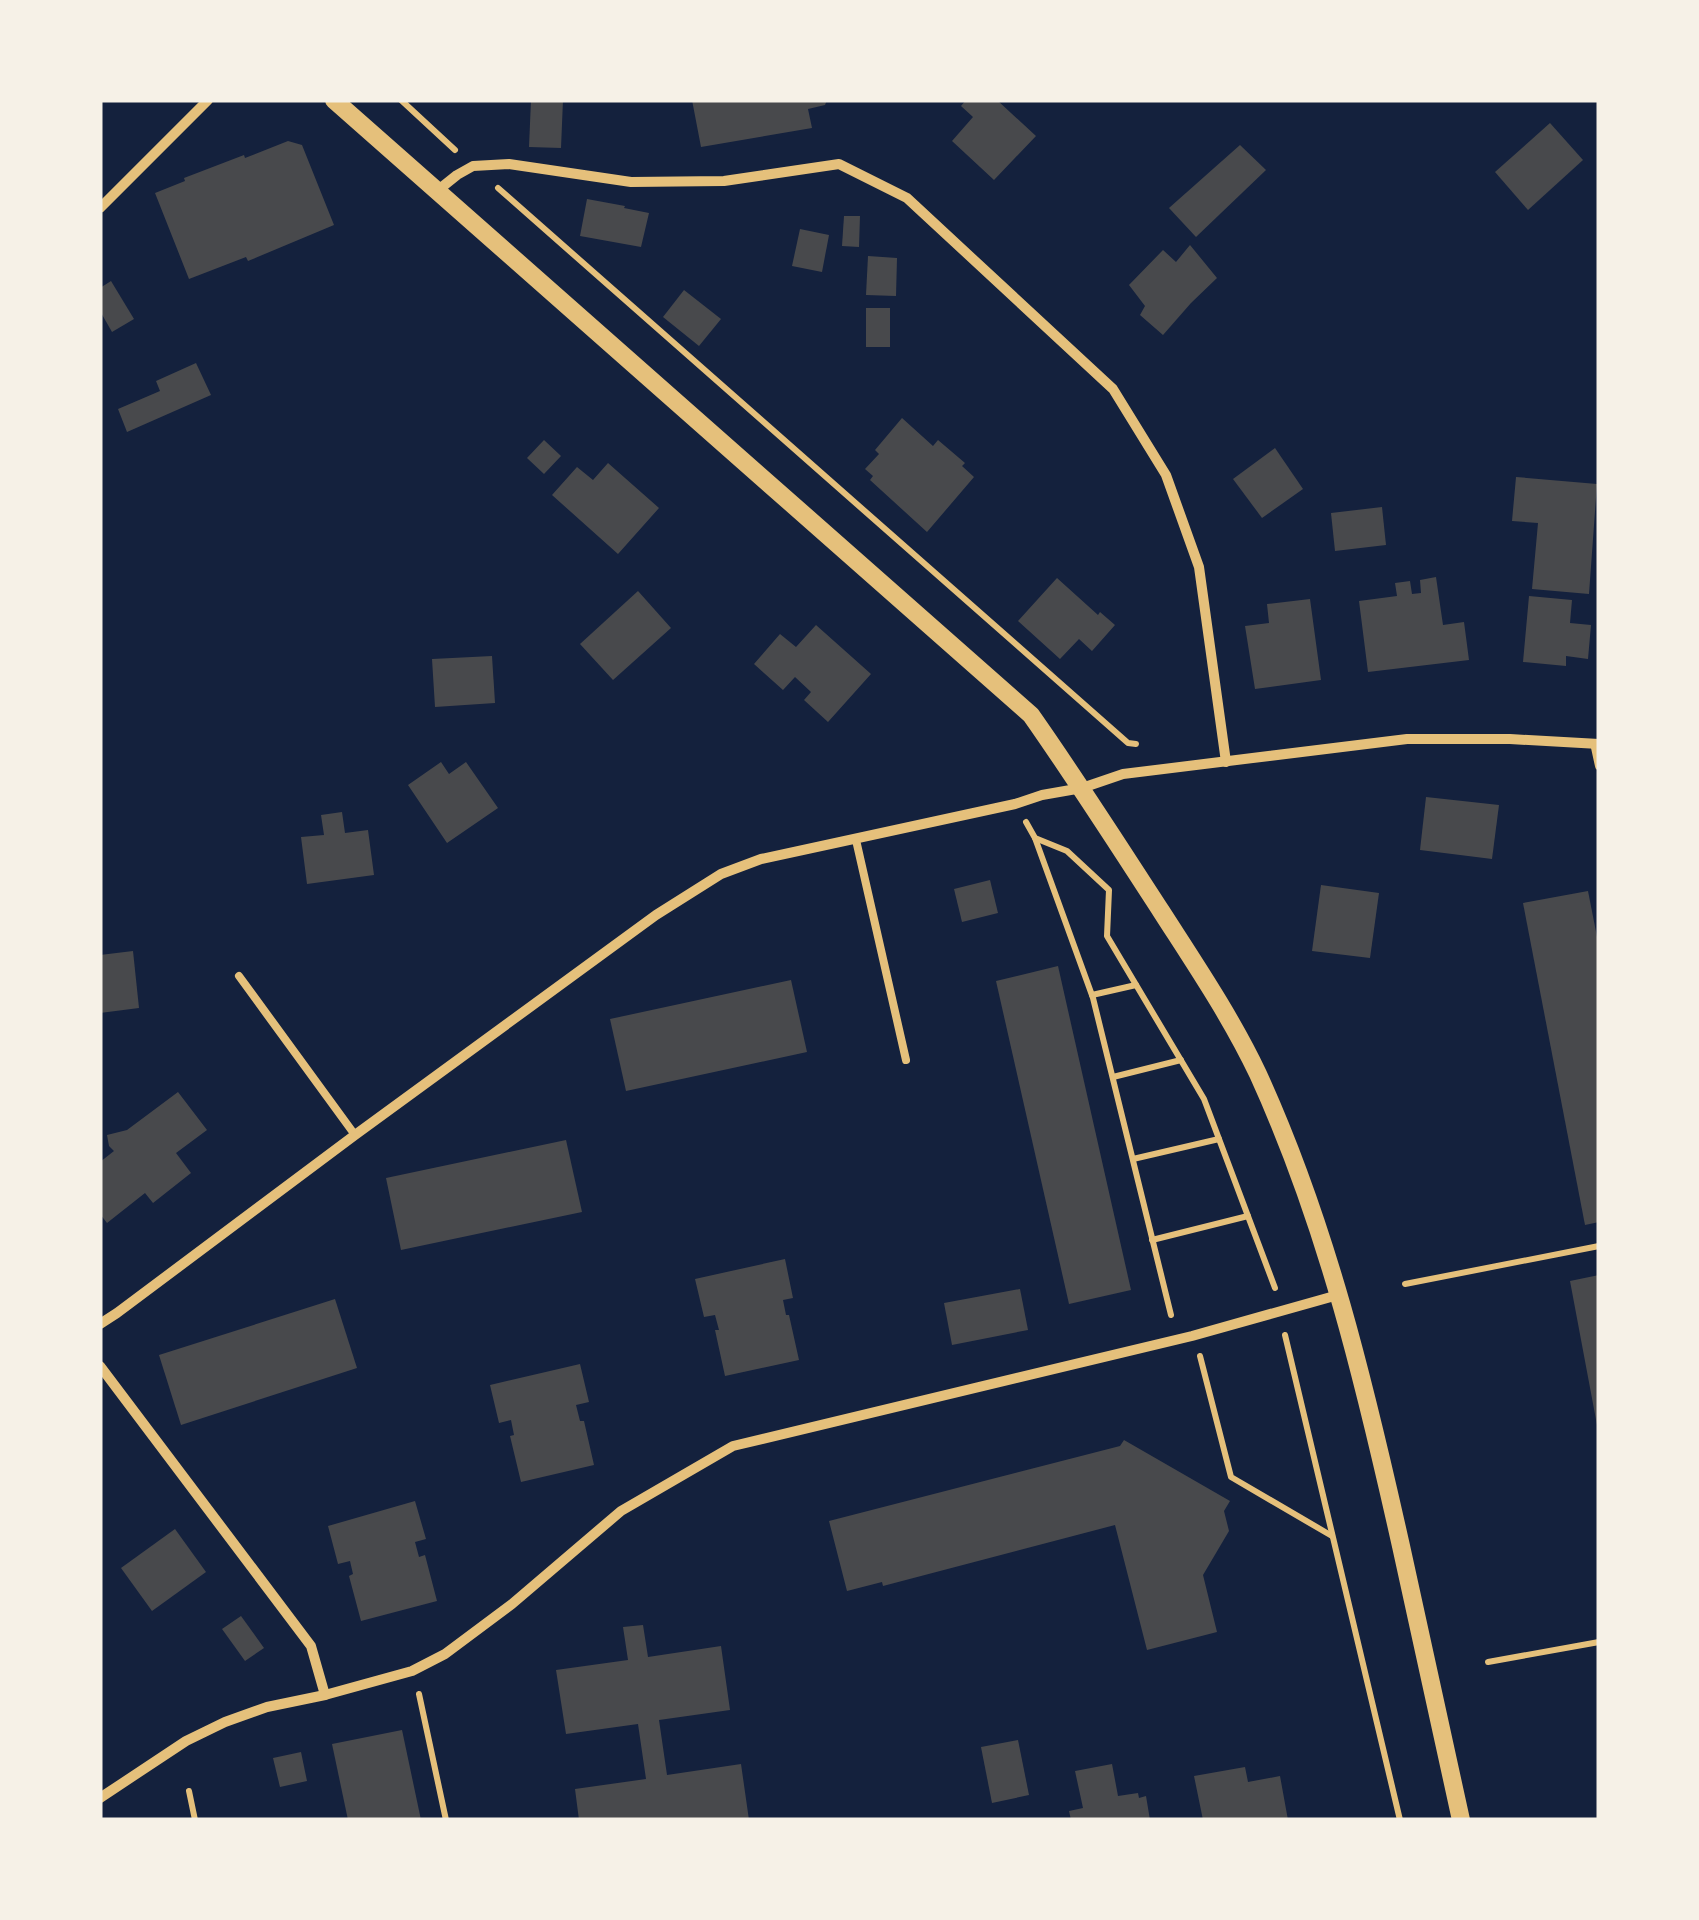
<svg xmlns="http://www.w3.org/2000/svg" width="1699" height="1920" font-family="'Archivo Narrow',sans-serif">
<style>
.building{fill:#48494c}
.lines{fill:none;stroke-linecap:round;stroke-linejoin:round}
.path{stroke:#e5c07b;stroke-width:6}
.service{stroke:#e5c07b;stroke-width:8}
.minor{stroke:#e5c07b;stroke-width:10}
.tertiary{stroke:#e5c07b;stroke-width:18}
</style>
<rect width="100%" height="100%" fill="#14213d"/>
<g class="building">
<path d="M 531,100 L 563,100 L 561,148 L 529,147 Z"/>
<path d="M 692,100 L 827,100 L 825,105 L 808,109 L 812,128 L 701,147 Z"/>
<path d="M 966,100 L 997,100 L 1036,136 L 994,180 L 952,141 L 973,117 L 961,106 Z"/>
<path d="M 1550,123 L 1583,160 L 1528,210 L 1495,172 Z"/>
<path d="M 288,141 L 302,145 L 334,225 L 248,261 L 246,257 L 189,279 L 155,193 L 185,181 L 184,178 L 244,155 L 245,158 Z"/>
<path d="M 1240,145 L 1266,170 L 1196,237 L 1169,208 Z"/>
<path d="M 587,199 L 625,206 L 624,208 L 649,213 L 641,247 L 580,236 Z"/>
<path d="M 844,216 L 860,216 L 859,247 L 842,246 Z"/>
<path d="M 800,229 L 829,235 L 822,272 L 792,266 Z"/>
<path d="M 1190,245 L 1217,278 L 1191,303 L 1163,335 L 1140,315 L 1145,306 L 1129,285 L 1163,250 L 1176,262 Z"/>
<path d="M 868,256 L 897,258 L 896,296 L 866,295 Z"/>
<path d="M 111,281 L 134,319 L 112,332 L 100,311 L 100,288 Z"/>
<path d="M 684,290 L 721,319 L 699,346 L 663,317 Z"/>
<rect x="866" y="308" width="24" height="39"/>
<path d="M 196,363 L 211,395 L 127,432 L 118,409 L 160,391 L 156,381 Z"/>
<path d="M 902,418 L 933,446 L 938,440 L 965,463 L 962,466 L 974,477 L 927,532 L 870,480 L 873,476 L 865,469 L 879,454 L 875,450 Z"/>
<path d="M 544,440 L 561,456 L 544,474 L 527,458 Z"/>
<path d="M 1275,448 L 1303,489 L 1262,518 L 1233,479 Z"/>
<path d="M 608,463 L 659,508 L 618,554 L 552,495 L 577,467 L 593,480 Z"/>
<path d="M 1516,477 L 1597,484 L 1589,594 L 1532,589 L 1538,523 L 1512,521 Z"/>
<path d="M 1382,507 L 1386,545 L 1335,551 L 1331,513 Z"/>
<path d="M 1436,577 L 1443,625 L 1464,622 L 1469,660 L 1368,672 L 1359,601 L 1397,596 L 1395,583 L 1410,581 L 1412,594 L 1421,593 L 1420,580 Z"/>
<path d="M 1057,578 L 1098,615 L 1100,612 L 1115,625 L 1092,651 L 1079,639 L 1060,659 L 1018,621 Z"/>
<path d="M 638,591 L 671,628 L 613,680 L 580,644 Z"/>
<path d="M 1529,596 L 1572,600 L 1570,623 L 1591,625 L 1588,659 L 1566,656 L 1566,666 L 1523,662 Z"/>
<path d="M 1310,599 L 1321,680 L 1255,689 L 1245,626 L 1269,623 L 1267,604 Z"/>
<path d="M 816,625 L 871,674 L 828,722 L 804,700 L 811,692 L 795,677 L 783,690 L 754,664 L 780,634 L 796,647 Z"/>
<path d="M 492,656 L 495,703 L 435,707 L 432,659 Z"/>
<path d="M 441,762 L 449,774 L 466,762 L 498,808 L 447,843 L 408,785 Z"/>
<path d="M 1426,797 L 1499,805 L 1492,859 L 1420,850 Z"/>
<path d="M 342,812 L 345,833 L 368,830 L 374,875 L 307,884 L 301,837 L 324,835 L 321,815 Z"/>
<path d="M 990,880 L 998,913 L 962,922 L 954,889 Z"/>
<path d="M 1321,885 L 1379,893 L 1370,958 L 1312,951 Z"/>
<path d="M 1588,891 L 1599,947 L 1599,1222 L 1585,1225 L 1523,903 Z"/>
<path d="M 133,951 L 139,1008 L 100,1013 L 100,955 Z"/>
<path d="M 1058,966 L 1131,1290 L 1069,1304 L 996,981 Z"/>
<path d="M 791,980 L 807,1052 L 626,1091 L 610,1019 Z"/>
<path d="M 178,1092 L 207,1130 L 176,1153 L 191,1173 L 153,1203 L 145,1193 L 107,1223 L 100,1214 L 100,1162 L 114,1151 L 109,1146 L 107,1135 L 127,1130 Z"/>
<path d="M 566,1140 L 582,1212 L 401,1250 L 386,1178 Z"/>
<path d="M 785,1259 L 793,1298 L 783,1300 L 786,1315 L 789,1315 L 799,1360 L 725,1376 L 715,1330 L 719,1330 L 715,1315 L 704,1317 L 695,1279 Z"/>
<path d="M 1599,1275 L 1599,1425 L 1597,1425 L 1570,1281 Z"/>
<path d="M 1020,1289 L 1028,1330 L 952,1345 L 944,1303 Z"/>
<path d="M 335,1299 L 357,1368 L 181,1425 L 159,1355 Z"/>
<path d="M 580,1364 L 589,1402 L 576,1405 L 580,1421 L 584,1421 L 594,1465 L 521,1482 L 510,1436 L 514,1435 L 511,1420 L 499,1423 L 490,1385 Z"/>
<path d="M 1124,1440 L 1230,1501 L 1224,1511 L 1229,1531 L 1203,1575 L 1217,1632 L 1147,1650 L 1115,1525 L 883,1586 L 882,1582 L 847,1591 L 829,1521 L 1120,1446 Z"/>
<path d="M 415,1501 L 426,1539 L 415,1542 L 419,1557 L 425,1555 L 437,1601 L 361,1621 L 349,1576 L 353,1574 L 350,1561 L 338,1564 L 328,1526 Z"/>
<path d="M 175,1529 L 206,1572 L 152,1611 L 121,1568 Z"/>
<path d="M 241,1616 L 264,1648 L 245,1661 L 222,1629 Z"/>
<path d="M 643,1625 L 648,1657 L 721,1646 L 730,1710 L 659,1720 L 667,1775 L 741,1764 L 749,1820 L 579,1820 L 575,1789 L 646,1779 L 638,1724 L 566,1734 L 556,1670 L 628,1660 L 623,1627 Z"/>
<path d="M 402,1730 L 421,1820 L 348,1820 L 332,1744 Z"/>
<path d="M 1018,1740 L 1029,1795 L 992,1803 L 981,1747 Z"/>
<path d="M 301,1752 L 307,1781 L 280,1787 L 273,1758 Z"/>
<path d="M 1112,1764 L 1118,1796 L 1138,1793 L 1139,1798 L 1146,1796 L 1150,1820 L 1071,1820 L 1069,1811 L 1083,1808 L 1075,1771 Z"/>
<path d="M 1245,1767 L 1248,1782 L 1280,1776 L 1288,1820 L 1203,1820 L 1194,1776 Z"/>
</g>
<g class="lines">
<g class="path">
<path d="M 401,100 L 455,150"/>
<path d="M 498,188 L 1128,743 L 1136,744"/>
<path d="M 1026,822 L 1035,838 L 1067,851 L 1109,890 L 1107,936 L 1204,1099 L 1275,1288"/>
<path d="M 1035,838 L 1093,998 L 1171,1315"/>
<path d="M 1092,995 L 1136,985"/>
<path d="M 1113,1077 L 1181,1060"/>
<path d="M 1133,1159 L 1219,1139"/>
<path d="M 1152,1240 L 1248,1216"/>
<path d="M 1405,1284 L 1599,1246"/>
<path d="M 1285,1335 L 1400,1820"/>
<path d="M 1200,1356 L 1231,1477 L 1332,1536"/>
<path d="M 1488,1662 L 1599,1642"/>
<path d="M 419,1694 L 446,1820"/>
<path d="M 189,1791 L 195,1820"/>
</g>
<g class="service">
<path d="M 1594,743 L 1599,766"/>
<path d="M 856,840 L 906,1060"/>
<path d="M 239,976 L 355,1135"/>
</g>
<g class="minor">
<path d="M 437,191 L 457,175 L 473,166 L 509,164 L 631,182 L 724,181 L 839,164 L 907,198 L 1113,389 L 1166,475 L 1199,567 L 1226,762"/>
<path d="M 100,208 L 208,100"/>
<path d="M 100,1324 L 117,1313 L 355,1135 L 656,915 L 721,874 L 761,859 L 1015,804 L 1042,795 L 1082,788 L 1123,774 L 1407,739 L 1510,739 L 1599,744"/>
<path d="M 100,1366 L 311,1646 L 325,1695"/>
<path d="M 100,1798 L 186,1741 L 225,1722 L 267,1707 L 325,1695 L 412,1671 L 445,1654 L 512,1604 L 621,1511 L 733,1446 L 1192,1336 L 1338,1295"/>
</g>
<path class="tertiary" d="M 334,100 L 1031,715 C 1076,779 1118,845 1161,911 C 1195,964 1231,1017 1258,1074 C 1327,1225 1365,1385 1401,1546 C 1421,1637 1441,1729 1461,1820"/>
</g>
<rect width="1699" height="1920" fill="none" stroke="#f6f1e7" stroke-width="205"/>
</svg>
